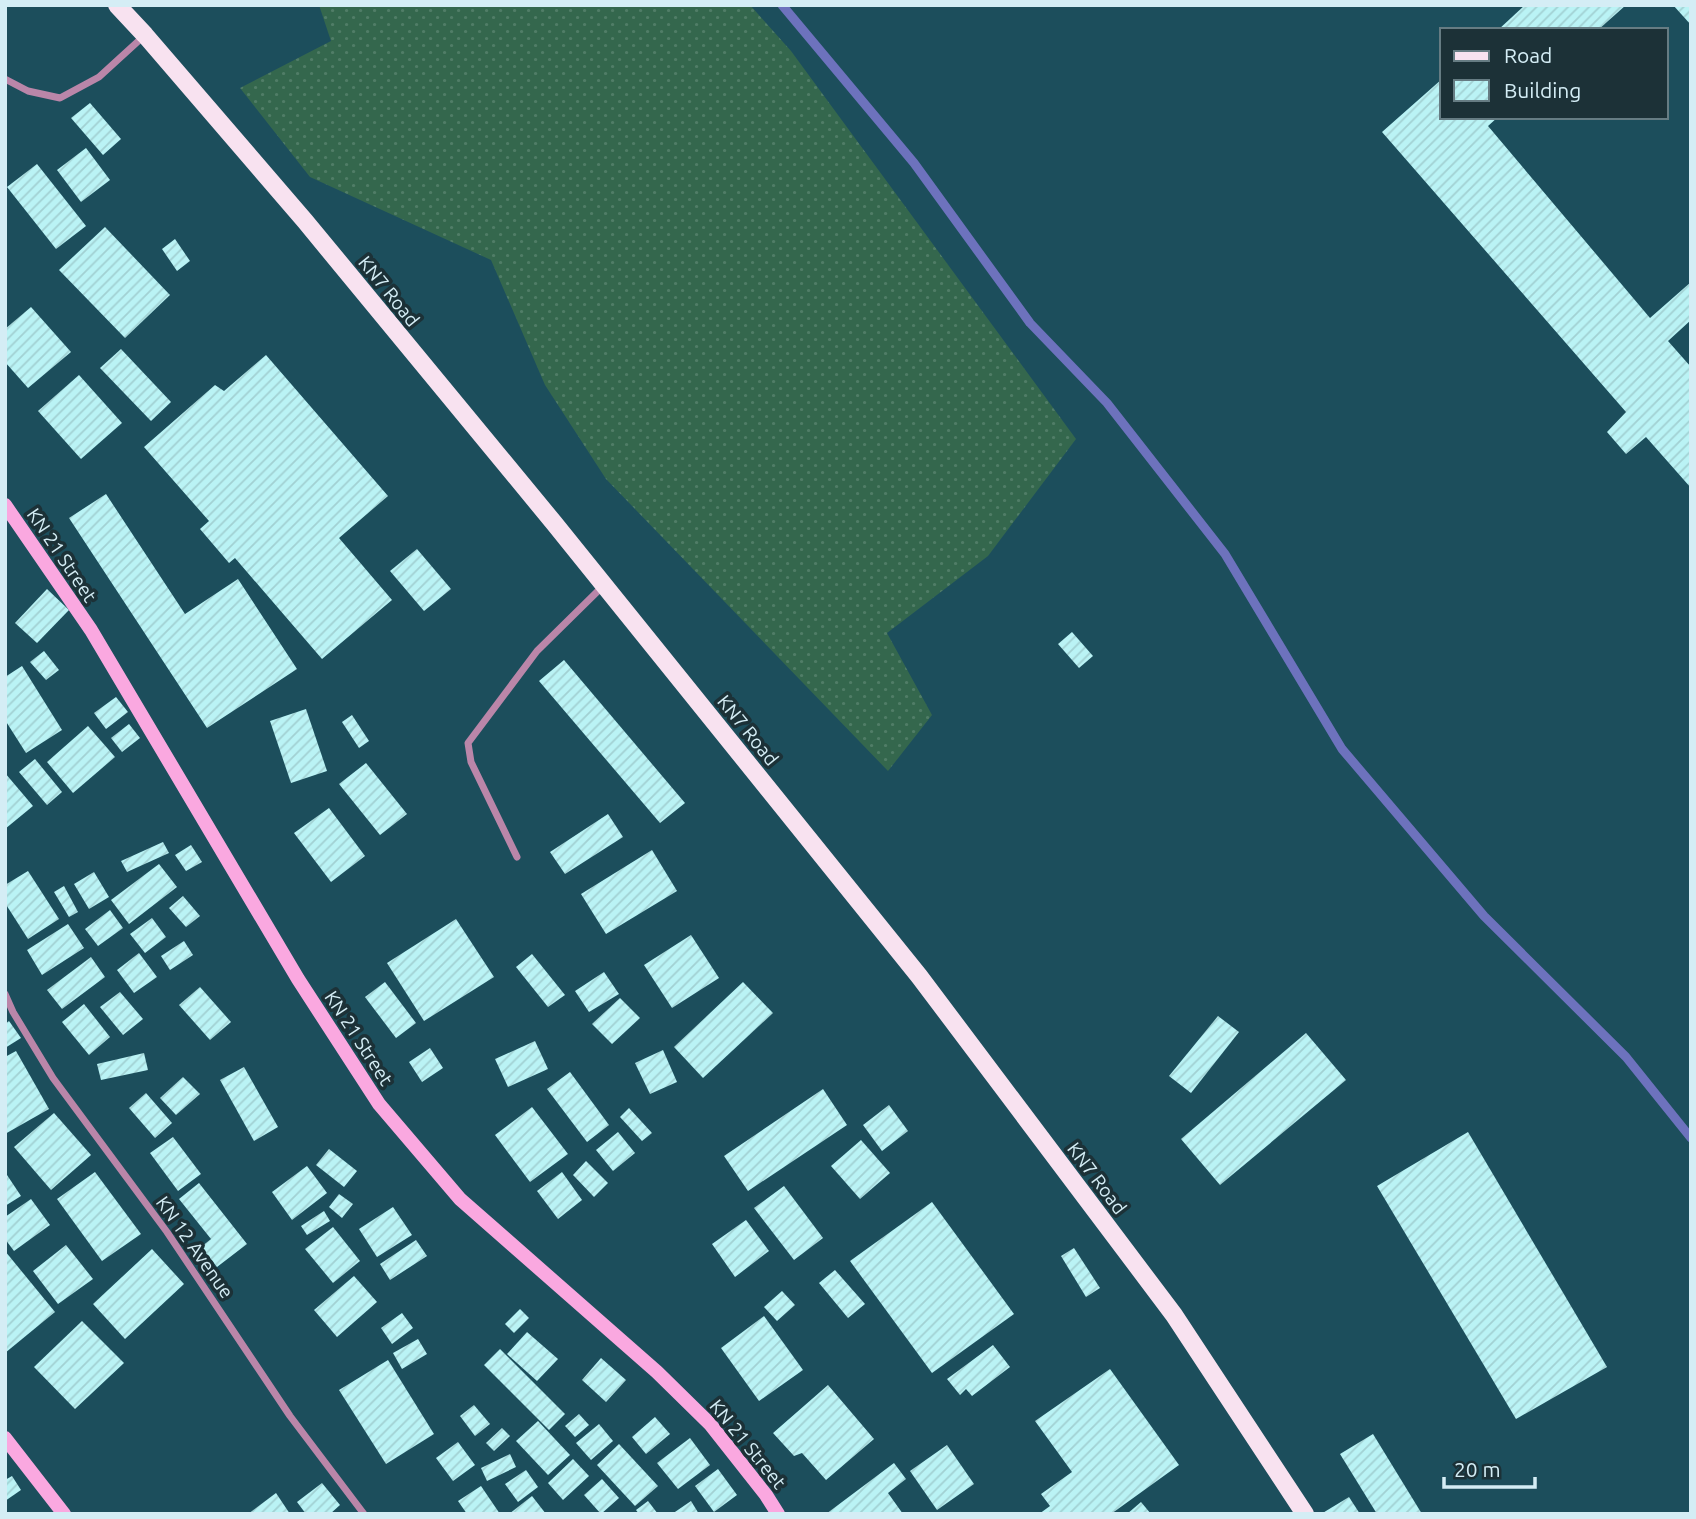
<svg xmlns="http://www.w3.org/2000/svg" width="1696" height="1519" font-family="Ubuntu,sans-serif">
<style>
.grass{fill:url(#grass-dots)}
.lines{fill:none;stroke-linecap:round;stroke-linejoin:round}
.stream{stroke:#6d72bd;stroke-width:9}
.building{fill:url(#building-hatch)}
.street{stroke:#ba86a9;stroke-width:7}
.secondary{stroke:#faa8e0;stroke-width:14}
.primary{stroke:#f8e2f0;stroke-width:18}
.labels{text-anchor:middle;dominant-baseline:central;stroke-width:7;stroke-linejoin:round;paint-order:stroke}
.street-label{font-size:19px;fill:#d4edf5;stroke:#1c3137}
</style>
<defs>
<pattern id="grass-dots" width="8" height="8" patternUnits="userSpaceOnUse" patternTransform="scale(1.75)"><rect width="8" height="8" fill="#34674d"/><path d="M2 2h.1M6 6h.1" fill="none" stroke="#507d67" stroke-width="1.8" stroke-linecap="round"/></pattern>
<pattern id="building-hatch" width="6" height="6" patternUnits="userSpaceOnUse" patternTransform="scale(1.75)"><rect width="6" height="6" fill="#baf3f5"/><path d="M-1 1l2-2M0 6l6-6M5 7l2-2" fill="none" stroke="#a2d1d3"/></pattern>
</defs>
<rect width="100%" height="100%" fill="#1c4e5c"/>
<path class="grass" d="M 319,5 L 750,5 L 791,51 L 1076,439 L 988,556 L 887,633 L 932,715 L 888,771 L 606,479 L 545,385 L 491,260 L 310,177 L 240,88 L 331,41 Z"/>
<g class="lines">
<path class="stream" d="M 782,5 L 914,163 L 1030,323 L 1107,403 L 1225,554 L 1342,749 L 1484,916 L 1626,1057 L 1691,1138"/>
</g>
<g class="building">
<path d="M 1525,5 L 1626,5 L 1598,30 L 1498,30 Z"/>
<path d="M 1673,5 L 1691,5 L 1691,25 Z"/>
<path d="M 1442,79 L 1442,117 L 1498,117 L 1488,126 L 1650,318 L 1691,282 L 1691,320 L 1668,341 L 1691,367 L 1691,488 L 1646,437 L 1626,454 L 1607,432 L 1626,412 L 1382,132 Z"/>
<path d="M 90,103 L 121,139 L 103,155 L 71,118 Z"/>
<path d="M 86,148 L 110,180 L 81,202 L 57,170 Z"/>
<path d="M 37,164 L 86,226 L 56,249 L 7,187 Z"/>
<path d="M 105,227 L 170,295 L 125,338 L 59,270 Z"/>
<path d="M 175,239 L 190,261 L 177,271 L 162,249 Z"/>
<path d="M 31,307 L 71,352 L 28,388 L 5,362 L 5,329 Z"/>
<path d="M 121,349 L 171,402 L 151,421 L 100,368 Z"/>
<path d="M 266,355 L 388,496 L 339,538 L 392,600 L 322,659 L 235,558 L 229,563 L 200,529 L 209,521 L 144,447 L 215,385 L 224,391 Z"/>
<path d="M 79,375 L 122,423 L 81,459 L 38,411 Z"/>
<path d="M 106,494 L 185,614 L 238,579 L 297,669 L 207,728 L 69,518 Z"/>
<path d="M 417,549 L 451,589 L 424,611 L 390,571 Z"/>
<path d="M 47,589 L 69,610 L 37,643 L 15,623 Z"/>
<path d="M 1072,632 L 1093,656 L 1079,668 L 1058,644 Z"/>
<path d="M 44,651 L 59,670 L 46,680 L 30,662 Z"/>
<path d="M 564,660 L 685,803 L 660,823 L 539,681 Z"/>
<path d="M 22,666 L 62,730 L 26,753 L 5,720 L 5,677 Z"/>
<path d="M 116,697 L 128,712 L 106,729 L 94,713 Z"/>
<path d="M 306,709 L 327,771 L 291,783 L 270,721 Z"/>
<path d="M 352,715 L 369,741 L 359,748 L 342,722 Z"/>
<path d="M 129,724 L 140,738 L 122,752 L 111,738 Z"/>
<path d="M 88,726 L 115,757 L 73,793 L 47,762 Z"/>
<path d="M 35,759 L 62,792 L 47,805 L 19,772 Z"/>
<path d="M 366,763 L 407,814 L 380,835 L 339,784 Z"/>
<path d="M 5,773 L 33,806 L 5,829 Z"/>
<path d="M 329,808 L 365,856 L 331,882 L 294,833 Z"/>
<path d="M 608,814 L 623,837 L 565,874 L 550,852 Z"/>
<path d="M 163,842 L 169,853 L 127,872 L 121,861 Z"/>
<path d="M 191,845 L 202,862 L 186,871 L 175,855 Z"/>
<path d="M 652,850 L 677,891 L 606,934 L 581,894 Z"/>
<path d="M 159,864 L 177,887 L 129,924 L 111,900 Z"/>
<path d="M 28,871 L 59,919 L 28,939 L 5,903 L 5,885 Z"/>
<path d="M 94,872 L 109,897 L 89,909 L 74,884 Z"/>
<path d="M 64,886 L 78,912 L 69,917 L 54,892 Z"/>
<path d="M 183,896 L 200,916 L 186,927 L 169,908 Z"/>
<path d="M 110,910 L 123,928 L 98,946 L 85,929 Z"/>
<path d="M 152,918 L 166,937 L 145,953 L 130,934 Z"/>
<path d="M 456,919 L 494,977 L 424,1021 L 387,963 Z"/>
<path d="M 68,924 L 84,948 L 42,975 L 27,950 Z"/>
<path d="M 691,935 L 719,978 L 672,1008 L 644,965 Z"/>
<path d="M 184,941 L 193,955 L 170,970 L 161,956 Z"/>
<path d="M 139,953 L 157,977 L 134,993 L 117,970 Z"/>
<path d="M 532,954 L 565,995 L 548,1007 L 516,967 Z"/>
<path d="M 91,957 L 105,977 L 62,1009 L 47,990 Z"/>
<path d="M 604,972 L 619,994 L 589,1012 L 575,991 Z"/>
<path d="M 385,982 L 416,1023 L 396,1038 L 365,997 Z"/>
<path d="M 743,982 L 773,1013 L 703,1078 L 674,1047 Z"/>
<path d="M 200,987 L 231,1022 L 210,1040 L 179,1005 Z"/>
<path d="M 120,992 L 143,1019 L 123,1035 L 100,1007 Z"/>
<path d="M 620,998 L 640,1018 L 612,1044 L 592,1024 Z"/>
<path d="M 84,1004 L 110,1037 L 89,1055 L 62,1022 Z"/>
<path d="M 1218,1016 L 1239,1032 L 1191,1093 L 1169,1076 Z"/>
<path d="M 9,1021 L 21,1038 L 5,1048 L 5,1024 Z"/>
<path d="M 1306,1033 L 1346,1080 L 1220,1185 L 1181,1139 Z"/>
<path d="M 535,1041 L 548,1069 L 508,1087 L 495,1059 Z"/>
<path d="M 430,1048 L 443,1068 L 422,1082 L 409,1062 Z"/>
<path d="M 663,1050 L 677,1082 L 650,1094 L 635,1063 Z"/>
<path d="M 16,1051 L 49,1109 L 5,1134 L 5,1057 Z"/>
<path d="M 144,1053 L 148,1070 L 101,1080 L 97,1064 Z"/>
<path d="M 244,1067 L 278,1127 L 254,1141 L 220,1080 Z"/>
<path d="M 570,1072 L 609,1125 L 587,1142 L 547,1089 Z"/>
<path d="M 183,1077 L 200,1094 L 176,1115 L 160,1098 Z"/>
<path d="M 823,1089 L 847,1125 L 748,1191 L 724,1156 Z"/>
<path d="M 146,1093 L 172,1123 L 155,1138 L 129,1108 Z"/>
<path d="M 889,1105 L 908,1131 L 882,1151 L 863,1125 Z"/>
<path d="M 532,1107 L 568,1154 L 530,1182 L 495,1135 Z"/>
<path d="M 629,1108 L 652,1133 L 642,1141 L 620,1117 Z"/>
<path d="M 54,1113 L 91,1155 L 51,1190 L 14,1147 Z"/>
<path d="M 618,1132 L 635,1153 L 613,1171 L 596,1150 Z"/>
<path d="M 1468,1132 L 1607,1367 L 1516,1419 L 1377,1186 Z"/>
<path d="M 173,1137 L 201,1174 L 178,1191 L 150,1153 Z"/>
<path d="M 861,1140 L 890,1173 L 860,1199 L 831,1166 Z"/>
<path d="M 329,1149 L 357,1171 L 344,1187 L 316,1165 Z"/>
<path d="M 586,1161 L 608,1183 L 594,1197 L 573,1175 Z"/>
<path d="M 307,1166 L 327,1193 L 292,1220 L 272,1192 Z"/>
<path d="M 5,1172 L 21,1196 L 5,1206 Z"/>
<path d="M 95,1172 L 141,1234 L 102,1261 L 57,1199 Z"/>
<path d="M 562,1172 L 582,1200 L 558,1219 L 537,1191 Z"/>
<path d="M 199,1183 L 247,1244 L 217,1267 L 201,1247 L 211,1239 L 179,1199 Z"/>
<path d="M 784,1186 L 823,1238 L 794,1260 L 754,1208 Z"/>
<path d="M 339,1194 L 353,1204 L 342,1218 L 329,1207 Z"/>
<path d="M 31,1199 L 50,1225 L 14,1251 L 5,1239 L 5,1217 Z"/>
<path d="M 932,1202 L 1014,1314 L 932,1373 L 850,1261 Z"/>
<path d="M 393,1207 L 412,1235 L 377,1257 L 359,1229 Z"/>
<path d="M 324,1211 L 330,1221 L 307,1235 L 301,1226 Z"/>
<path d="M 746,1220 L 769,1251 L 735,1277 L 712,1244 Z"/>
<path d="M 333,1227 L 360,1261 L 333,1283 L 305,1249 Z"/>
<path d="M 416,1240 L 427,1256 L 390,1280 L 380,1264 Z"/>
<path d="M 66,1245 L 93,1279 L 58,1304 L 33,1271 Z"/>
<path d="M 1074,1248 L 1100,1288 L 1086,1297 L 1061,1256 Z"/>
<path d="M 152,1249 L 184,1284 L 125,1339 L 93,1304 Z"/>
<path d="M 5,1251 L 55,1312 L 5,1353 Z"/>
<path d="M 835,1270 L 865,1304 L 848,1318 L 819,1283 Z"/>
<path d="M 354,1276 L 377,1302 L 337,1337 L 314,1310 Z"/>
<path d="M 782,1291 L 795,1305 L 777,1321 L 764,1307 Z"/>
<path d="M 520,1309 L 529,1318 L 514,1333 L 505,1324 Z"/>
<path d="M 402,1313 L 413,1328 L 392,1344 L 381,1328 Z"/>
<path d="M 764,1316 L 803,1370 L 759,1401 L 721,1348 Z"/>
<path d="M 82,1321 L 124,1363 L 75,1409 L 34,1367 Z"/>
<path d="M 527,1332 L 558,1359 L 537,1381 L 507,1354 Z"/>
<path d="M 418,1339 L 427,1354 L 402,1369 L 393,1353 Z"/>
<path d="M 993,1345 L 1010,1367 L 972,1396 L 966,1389 L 960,1395 L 947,1379 Z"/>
<path d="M 500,1349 L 565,1414 L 549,1430 L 484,1365 Z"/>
<path d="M 601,1358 L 626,1380 L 606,1402 L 582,1380 Z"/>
<path d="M 388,1360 L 434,1434 L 386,1464 L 339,1390 Z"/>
<path d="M 1110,1369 L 1179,1465 L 1111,1514 L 1039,1514 L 1050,1506 L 1041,1494 L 1072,1472 L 1035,1421 Z"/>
<path d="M 828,1385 L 874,1439 L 826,1480 L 802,1453 L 794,1456 L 773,1433 Z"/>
<path d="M 474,1405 L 490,1424 L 475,1436 L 460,1416 Z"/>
<path d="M 579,1414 L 589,1425 L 575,1437 L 565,1426 Z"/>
<path d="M 655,1417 L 670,1434 L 646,1454 L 632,1437 Z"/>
<path d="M 538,1421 L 570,1455 L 548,1475 L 516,1441 Z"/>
<path d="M 599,1424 L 613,1441 L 591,1460 L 576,1443 Z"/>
<path d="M 502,1428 L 510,1436 L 494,1451 L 486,1443 Z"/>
<path d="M 1373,1434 L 1422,1514 L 1377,1514 L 1340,1454 Z"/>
<path d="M 690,1438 L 710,1465 L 678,1489 L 657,1463 Z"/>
<path d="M 458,1442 L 475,1465 L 453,1481 L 436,1458 Z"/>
<path d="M 619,1444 L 658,1486 L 635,1506 L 597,1465 Z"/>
<path d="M 947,1445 L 974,1484 L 937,1510 L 910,1471 Z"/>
<path d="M 510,1454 L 516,1467 L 487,1481 L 481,1468 Z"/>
<path d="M 573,1459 L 589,1476 L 563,1500 L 548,1483 Z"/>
<path d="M 894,1463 L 906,1479 L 888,1493 L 903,1514 L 826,1514 Z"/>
<path d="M 718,1469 L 737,1495 L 714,1512 L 695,1486 Z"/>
<path d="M 526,1470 L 538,1487 L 518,1502 L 505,1484 Z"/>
<path d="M 12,1476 L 21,1490 L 5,1501 L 5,1480 Z"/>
<path d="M 602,1479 L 619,1498 L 601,1514 L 584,1495 Z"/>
<path d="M 322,1483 L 340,1505 L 330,1514 L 306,1514 L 297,1502 Z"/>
<path d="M 481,1486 L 500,1514 L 467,1514 L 458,1501 Z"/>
<path d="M 276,1493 L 290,1514 L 248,1514 Z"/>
<path d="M 532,1496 L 546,1514 L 509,1514 Z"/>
<path d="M 1349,1497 L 1360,1514 L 1321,1514 Z"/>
<path d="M 648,1501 L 658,1514 L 639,1514 L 636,1510 Z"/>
<path d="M 691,1501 L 699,1514 L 672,1514 Z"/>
<path d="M 1141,1502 L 1151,1514 L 1127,1514 Z"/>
</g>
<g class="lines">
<g class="street">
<path d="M 5,79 L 28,91 L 60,98 L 99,77 L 145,35"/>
<path d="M 517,857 L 471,762 L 468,743 L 537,651 L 603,586"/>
<path d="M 5,994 L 13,1012 L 53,1078 L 167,1232 L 290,1416 L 364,1514"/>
</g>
<g class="secondary">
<path d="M 5,505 L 91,630 L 298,979 L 379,1104 L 460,1199 L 657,1372 L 710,1424 L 766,1495 L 778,1514"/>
<path d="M 5,1438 L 64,1514"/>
</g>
<path class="primary" d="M 117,5 L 145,35 L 305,221 L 554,523 L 919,976 L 1174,1315 L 1305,1514"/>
</g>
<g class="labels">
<g class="street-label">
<text transform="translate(389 291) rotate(51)">KN7 Road</text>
<text transform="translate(62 555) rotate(56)">KN 21 Street</text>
<text transform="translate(748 730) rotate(51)">KN7 Road</text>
<text transform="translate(359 1038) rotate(57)">KN 21 Street</text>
<text transform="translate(1097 1178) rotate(53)">KN7 Road</text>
<text transform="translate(195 1247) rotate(55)">KN 12 Avenue</text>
<text transform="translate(748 1444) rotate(51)">KN 21 Street</text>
</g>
</g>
<rect width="1696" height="1519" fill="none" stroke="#d4edf5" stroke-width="14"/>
<rect x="1440" y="28" width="228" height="91" fill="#1c3137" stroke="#667c83" stroke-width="2"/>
<rect x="1454" y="51" width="35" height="10" fill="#f8e2f0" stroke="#667c83" stroke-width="2"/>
<text x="1504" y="63" font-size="21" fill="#d4edf5">Road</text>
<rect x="1454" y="80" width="35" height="21" fill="url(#building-hatch)" stroke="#667c83" stroke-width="2"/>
<text x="1504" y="98" font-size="21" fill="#d4edf5">Building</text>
<path d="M1444 1477v10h91v-10" fill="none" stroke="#d4edf5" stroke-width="3.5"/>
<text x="1454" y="1477" font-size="21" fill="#d4edf5" stroke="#1c3137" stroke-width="5" paint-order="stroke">20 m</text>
</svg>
